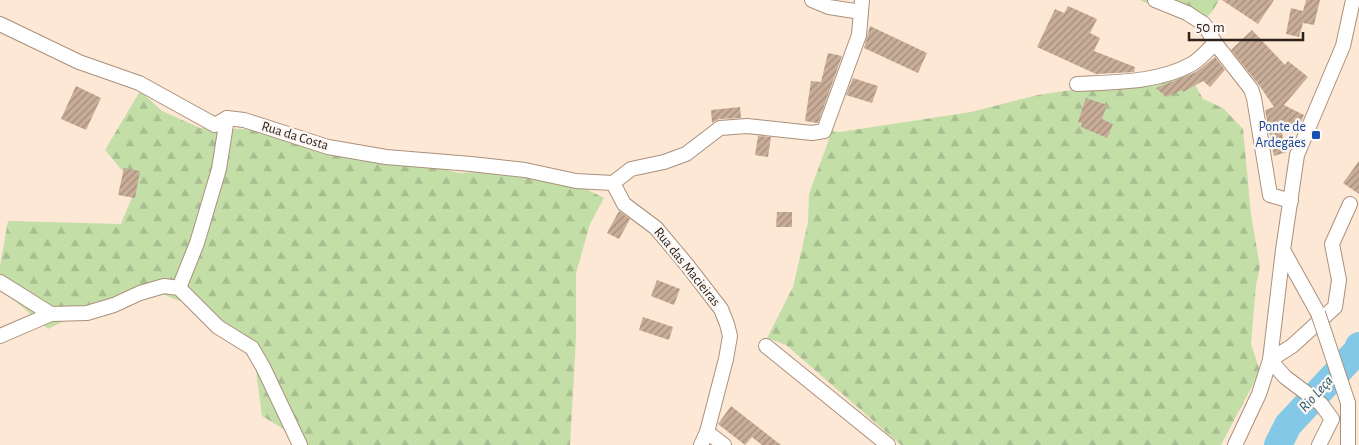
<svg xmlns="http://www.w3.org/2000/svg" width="1359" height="445" font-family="'Alegreya Sans',sans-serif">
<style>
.forest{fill:url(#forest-firs)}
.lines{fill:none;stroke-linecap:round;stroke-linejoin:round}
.river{stroke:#84c8e7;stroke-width:28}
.building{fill:url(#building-hatch)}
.minor-casing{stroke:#ab917c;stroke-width:16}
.minor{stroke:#fff;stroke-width:14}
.minor-bridge-casing{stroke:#ab917c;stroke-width:16;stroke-linecap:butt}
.minor-bridge{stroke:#fff;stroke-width:14}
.transit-dot{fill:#1a4fb4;stroke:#fdf7f3;stroke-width:2}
.labels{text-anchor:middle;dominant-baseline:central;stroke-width:4.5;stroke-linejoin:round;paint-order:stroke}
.transit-label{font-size:14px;fill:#164399;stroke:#fdf7f3;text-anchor:end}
.street-label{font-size:14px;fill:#2d231b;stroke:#fdf7f3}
.water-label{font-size:15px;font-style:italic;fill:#21576d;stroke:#fdf7f3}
</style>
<defs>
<pattern id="forest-firs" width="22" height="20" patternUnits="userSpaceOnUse" patternTransform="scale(1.25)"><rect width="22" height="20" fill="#c4dea8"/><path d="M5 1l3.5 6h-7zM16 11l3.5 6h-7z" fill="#a9be90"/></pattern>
<pattern id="building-hatch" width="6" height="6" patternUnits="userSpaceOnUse" patternTransform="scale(1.25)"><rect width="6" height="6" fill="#c8ad98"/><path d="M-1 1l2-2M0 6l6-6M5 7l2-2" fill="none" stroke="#a38c7b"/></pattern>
</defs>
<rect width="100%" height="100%" fill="#fde7d5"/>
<g class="forest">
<path d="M 1140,0 L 1219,0 L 1212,12 L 1197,25 Z"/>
<path d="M 1188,72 L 1203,99 L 1223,108 L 1243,129 L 1251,214 L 1260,267 L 1256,285 L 1251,344 L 1260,371 L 1221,445 L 901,445 L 786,345 L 767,338 L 793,287 L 808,222 L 809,194 L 828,142 L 830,131 L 840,132 L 971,112 L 1038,95 Z"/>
<path d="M 140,91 L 162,111 L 200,128 L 245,129 L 313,140 L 400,158 L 459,173 L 510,170 L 580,186 L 604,198 L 590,224 L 576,273 L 576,338 L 570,445 L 292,445 L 287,431 L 262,416 L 253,348 L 190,305 L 157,292 L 81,313 L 48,329 L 0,288 L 0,266 L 8,221 L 121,224 L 136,187 L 105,150 Z"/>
</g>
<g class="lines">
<path class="river" d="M 1278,445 L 1288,425 L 1357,351 L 1359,346"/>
</g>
<g class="building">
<path d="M 1222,0 L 1274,0 L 1258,24 Z"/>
<path d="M 1306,0 L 1320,0 L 1314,25 L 1303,23 L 1299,37 L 1286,34 L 1291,8 L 1303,11 Z"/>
<path d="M 1068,6 L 1097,19 L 1090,33 L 1100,38 L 1094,51 L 1135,67 L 1134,72 L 1096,74 L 1037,47 L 1055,9 L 1064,13 Z"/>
<path d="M 870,26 L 927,53 L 918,73 L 864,48 Z"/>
<path d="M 1252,30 L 1285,65 L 1288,61 L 1308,77 L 1284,105 L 1304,115 L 1297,131 L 1279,123 L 1287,152 L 1274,156 L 1265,110 L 1274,107 L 1259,85 L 1231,50 Z"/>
<path d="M 828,53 L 842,56 L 818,123 L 805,121 L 811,81 L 821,82 Z"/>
<path d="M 1215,57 L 1225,70 L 1210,87 L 1203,81 L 1183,92 L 1182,90 L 1166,97 L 1156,88 L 1196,72 Z"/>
<path d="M 853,78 L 878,86 L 872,103 L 846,95 Z"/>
<path d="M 76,86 L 101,98 L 86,130 L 61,119 Z"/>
<path d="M 1086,98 L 1107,105 L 1102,119 L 1113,124 L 1107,138 L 1081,127 L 1082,123 L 1078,122 Z"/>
<path d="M 740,107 L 741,118 L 719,119 L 712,123 L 711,110 Z"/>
<path d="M 758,136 L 771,137 L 768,157 L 755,155 Z"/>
<path d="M 1359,161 L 1359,194 L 1343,183 Z"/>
<path d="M 124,168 L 140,171 L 135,198 L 118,195 Z"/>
<path d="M 619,211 L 630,219 L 619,239 L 607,233 Z"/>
<path d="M 777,212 L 792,212 L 792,227 L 776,227 Z"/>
<path d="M 657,280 L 680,289 L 674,305 L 651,296 Z"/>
<path d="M 643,317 L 673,327 L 669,340 L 639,330 Z"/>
<path d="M 731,406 L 781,445 L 762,445 L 752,437 L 745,445 L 718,424 Z"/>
</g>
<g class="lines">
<g class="minor-casing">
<g id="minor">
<path d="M 812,0 L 829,7 L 861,12"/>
<path d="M 1155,0 L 1187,13 L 1204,24 L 1215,43 L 1251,89 L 1254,98 L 1270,195 L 1291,201"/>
<path d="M 0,24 L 79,62 L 139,83 L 215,125 L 227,118 L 244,120 L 328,147 L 386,157 L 471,164 L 525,170 L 576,181 L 613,183"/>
<path d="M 1077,84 C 1115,82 1157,83 1192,64 C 1200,59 1208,50 1215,43"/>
<path d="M 613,183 L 631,169 L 664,162 L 686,154 L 720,128 L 747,126 L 812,133 L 824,131 L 859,35 L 862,0"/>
<path d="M 613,183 L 624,204 L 656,228 L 687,265 L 721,309 L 727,324 L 730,336 L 726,359 L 707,432 L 701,445"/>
<path d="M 1283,250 L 1318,313"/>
<path d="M 0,282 L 51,314"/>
<path d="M 179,288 L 197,243 L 219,169 L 227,118"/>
<path d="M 0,336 L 51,314 L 87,313 L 114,305 L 140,293 L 164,286 L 179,288 L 218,327 L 252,348 L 263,367 L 300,445"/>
<path d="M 766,346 L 888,445"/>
<path d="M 1348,403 L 1348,445"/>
<path d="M 707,432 L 724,445"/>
<path d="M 1235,445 L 1259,394 L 1270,360 L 1283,250 L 1297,155 L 1343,46 L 1353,0"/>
<path d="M 1319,445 L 1332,419 L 1321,404 L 1285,377 L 1270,360 L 1292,346 L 1335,307 L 1339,280 L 1332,244 L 1350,204"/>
</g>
</g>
<use href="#minor" class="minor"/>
<g class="minor-bridge-casing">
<path id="minor-bridge" d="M 1318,313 L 1348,403"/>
</g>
<use href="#minor-bridge" class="minor-bridge"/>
</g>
<rect class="transit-dot" x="1311" y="130" width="10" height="10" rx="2.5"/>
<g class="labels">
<g class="transit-label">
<text x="1306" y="127">Ponte de<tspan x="1306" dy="16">Ardegães</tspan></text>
</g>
<g class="street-label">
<text transform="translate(295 136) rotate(17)">Rua da Costa</text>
<text transform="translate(687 267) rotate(51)">Rua das Macieiras</text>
</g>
<g class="water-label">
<text transform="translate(1316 394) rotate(-48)">Rio Leça</text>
</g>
</g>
<path d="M1189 32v8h114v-8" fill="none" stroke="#2d231b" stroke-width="2.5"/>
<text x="1196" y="32" font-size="15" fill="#2d231b" stroke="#fdf7f3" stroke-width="4" paint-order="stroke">50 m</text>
</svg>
